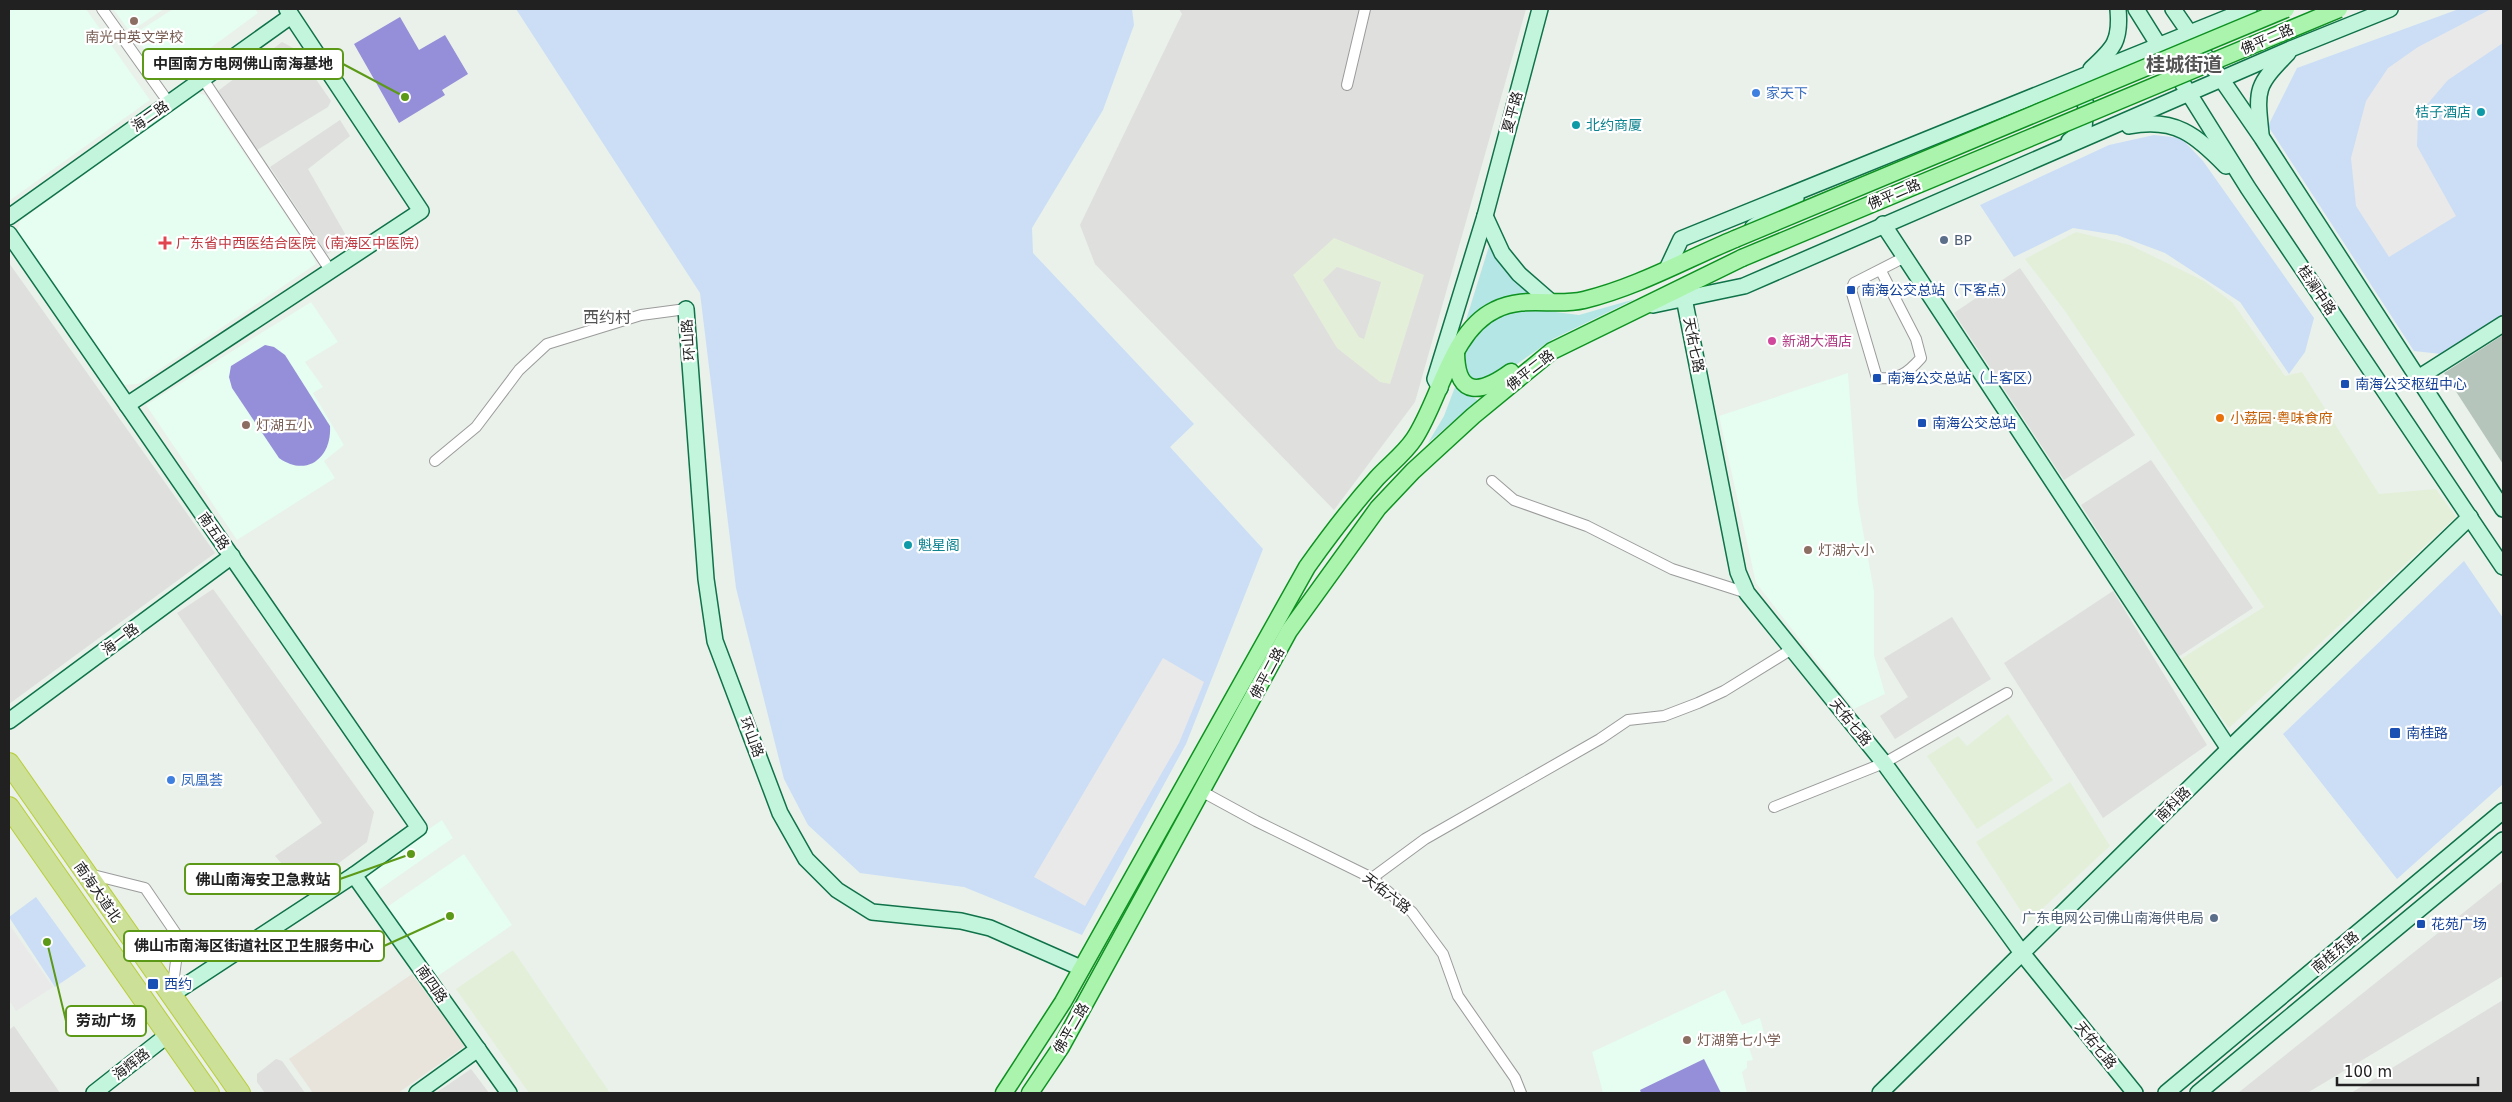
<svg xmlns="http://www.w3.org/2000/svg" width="2512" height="1102" font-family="'DejaVu Sans','Noto Sans SC',sans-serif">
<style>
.residential{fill:#dfdfde}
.commercial{fill:#e4efda;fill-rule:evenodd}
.industrial{fill:#e9e4db}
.education{fill:#e6fdf1}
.construction{fill:#b5c5bc}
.grass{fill:#b4e6e5}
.park{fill:#cbdef6}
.pitch{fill:#958ed8}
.parking{fill:#e9e9e9}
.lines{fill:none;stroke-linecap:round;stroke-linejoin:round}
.street-casing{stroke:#9b9b9b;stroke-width:12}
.secondary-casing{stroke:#0f7248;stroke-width:18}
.primary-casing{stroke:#0d9120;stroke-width:19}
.highway-casing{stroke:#b9cd38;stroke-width:22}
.street{stroke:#fff;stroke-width:10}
.secondary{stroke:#c3f5dd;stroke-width:15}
.primary{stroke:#aaf4ad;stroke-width:16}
.highway{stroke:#cce098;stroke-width:20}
.primary-bridge-casing{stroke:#0d9120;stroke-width:19;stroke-linecap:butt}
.primary-bridge{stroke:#aaf4ad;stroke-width:16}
.education-dot{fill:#8d6e63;stroke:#fff;stroke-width:2}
.shop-dot{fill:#3f7fe0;stroke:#fff;stroke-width:2}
.culture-dot{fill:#0f9aa8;stroke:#fff;stroke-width:2}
.service-dot{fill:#5c6f8a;stroke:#fff;stroke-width:2}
.health-dot{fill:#e0444e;stroke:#fff;stroke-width:2}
.transit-dot{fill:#1a4fb4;stroke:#fff;stroke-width:2}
.hotel-dot{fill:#d1479c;stroke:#fff;stroke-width:2}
.food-dot{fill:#e8710a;stroke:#fff;stroke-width:2}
.labels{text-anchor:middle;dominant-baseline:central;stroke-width:4.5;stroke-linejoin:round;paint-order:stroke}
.education-label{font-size:14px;fill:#785e54;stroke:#fff;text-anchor:start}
.street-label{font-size:14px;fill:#212121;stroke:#fff}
.shop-label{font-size:14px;fill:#366cbe;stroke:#fff;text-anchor:start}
.culture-label{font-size:14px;fill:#0d838f;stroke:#fff;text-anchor:start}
.service-label{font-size:14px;fill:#4e5e75;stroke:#fff;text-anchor:start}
.health-label{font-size:14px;fill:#be3a42;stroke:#fff;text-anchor:start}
.transit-label{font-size:14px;fill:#164399;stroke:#fff;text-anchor:start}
.hotel-label{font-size:14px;fill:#b23c85;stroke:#fff;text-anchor:start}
.food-label{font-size:14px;fill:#c56008;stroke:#fff;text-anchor:start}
.quarter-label{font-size:16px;fill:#545454;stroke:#fff}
.district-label{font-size:19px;font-weight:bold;fill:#545454;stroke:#fff}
.leader{fill:none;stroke:#5b9916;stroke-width:2}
.callout-dot{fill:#5b9916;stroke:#fff;stroke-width:2}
.callout{fill:#fff;stroke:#5b9916;stroke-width:2}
.callout-label{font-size:15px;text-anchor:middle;font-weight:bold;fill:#212121}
</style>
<rect width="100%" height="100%" fill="#e9f1ea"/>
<g class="residential">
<path d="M 1179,9 L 1526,9 L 1415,402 L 1334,510 L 1095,264 L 1080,225 L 1182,14 Z"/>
<path d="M 282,42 L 295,49 L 331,101 L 328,107 L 257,150 L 218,91 Z"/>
<path d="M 340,120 L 350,136 L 308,169 L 348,239 L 327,254 L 270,167 Z"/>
<path d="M 9,263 L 215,553 L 9,704 Z"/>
<path d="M 2020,268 L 2135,435 L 2064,480 L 1954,313 Z"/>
<path d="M 2151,460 L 2253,608 L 2178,657 L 2081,505 Z"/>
<path d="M 213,589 L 374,812 L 367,842 L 304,889 L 275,856 L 322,823 L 177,613 Z"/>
<path d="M 2113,591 L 2207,745 L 2103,818 L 2004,663 Z"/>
<path d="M 1952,617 L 1991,679 L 1895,739 L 1880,716 L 1908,697 L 1884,658 Z"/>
<path d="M 2503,881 L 2503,976 L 2307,1093 L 2238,1093 Z"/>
<path d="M 2503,1000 L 2503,1093 L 2351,1093 L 2374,1079 Z"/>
<path d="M 14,1026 L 60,1093 L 9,1093 L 9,1030 Z"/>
<path d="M 276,1059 L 282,1061 L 305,1093 L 265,1093 L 257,1082 L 257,1074 Z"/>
<path d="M 471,1069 L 489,1093 L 436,1093 Z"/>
</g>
<g class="commercial">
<path d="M 2076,232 L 2130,245 L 2204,281 L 2232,302 L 2285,376 L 2302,372 L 2379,494 L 2436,489 L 2456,517 L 2229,728 L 2179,660 L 2264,607 L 2065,311 L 2025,259 Z"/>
<path d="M 1334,238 L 1424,275 L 1390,384 L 1380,382 L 1337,348 L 1293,275 ZM 1337,267 L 1381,282 L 1364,339 L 1359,337 L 1323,280 Z"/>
<path d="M 2008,714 L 2053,780 L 1977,829 L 1927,756 L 1958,736 L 1967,746 Z"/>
<path d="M 2070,782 L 2110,846 L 2028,922 L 1976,842 Z"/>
<path d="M 513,950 L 610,1093 L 529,1093 L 456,989 Z"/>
</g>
<path class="industrial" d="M 412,974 L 465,1046 L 398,1093 L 313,1093 L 289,1059 Z"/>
<g class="education">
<path d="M 9,9 L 86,9 L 150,100 L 9,201 Z"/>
<path d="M 113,9 L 164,9 L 130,32 Z"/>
<path d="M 173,9 L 255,9 L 258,13 L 175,74 L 157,68 L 134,34 Z"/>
<path d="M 197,93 L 205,95 L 313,256 L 316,264 L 138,384 L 121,385 L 17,231 L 20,221 Z"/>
<path d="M 311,302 L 338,342 L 305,362 L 323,387 L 313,393 L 344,445 L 324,461 L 335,478 L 237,540 L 146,405 Z"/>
<path d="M 1848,373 L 1858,503 L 1874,591 L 1874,655 L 1885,694 L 1854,709 L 1756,583 L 1719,416 Z"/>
<path d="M 442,820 L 453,838 L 373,894 L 366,881 L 368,870 Z"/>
<path d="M 464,854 L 512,925 L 435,978 L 387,907 Z"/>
<path d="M 1725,990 L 1742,1025 L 1760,1018 L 1765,1036 L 1748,1044 L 1753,1060 L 1747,1061 L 1747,1068 L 1742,1072 L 1747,1093 L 1603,1093 L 1592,1052 Z"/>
</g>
<path class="construction" d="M 2503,335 L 2503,464 L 2444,373 Z"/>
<g class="grass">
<path d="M 1490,243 L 1535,293 L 1517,294 L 1496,300 L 1466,320 Z"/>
<path d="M 1635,299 L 1553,339 L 1488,384 L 1476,384 L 1461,371 L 1465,347 L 1478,328 L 1510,311 L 1532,309 L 1579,315 Z"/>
<path d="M 1455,387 L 1478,400 L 1428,443 L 1444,416 Z"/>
</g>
<g class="park">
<path d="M 516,9 L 1132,9 L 1134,25 L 1103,110 L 1032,228 L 1033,253 L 1194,424 L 1170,447 L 1263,549 L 1186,744 L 1082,935 L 964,887 L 860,873 L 808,825 L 784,779 L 736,588 L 700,293 Z"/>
<path d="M 2459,9 L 2503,9 L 2503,315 L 2441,354 L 2414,351 L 2268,126 L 2297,68 Z"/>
<path d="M 2154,135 L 2181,138 L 2203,161 L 2314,318 L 2305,352 L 2289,374 L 2240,302 L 2165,253 L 2117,235 L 2073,228 L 2014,257 L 1980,205 L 2109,145 Z"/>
<path d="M 2464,561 L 2503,618 L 2503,784 L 2397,879 L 2283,734 Z"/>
<path d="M 36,897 L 86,966 L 55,987 L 9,917 Z"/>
</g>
<g class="pitch">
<path d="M 400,17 L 419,50 L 445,35 L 468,74 L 442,90 L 445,95 L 399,123 L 354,44 Z"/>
<path d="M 265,345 L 274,347 L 285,355 L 330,426 C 332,457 307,478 279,458 L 232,388 L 229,377 L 231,366 Z"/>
<path d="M 1704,1059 L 1721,1093 L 1641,1093 L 1640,1090 Z"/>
</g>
<g class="parking">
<path d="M 2491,9 L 2503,9 L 2503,43 L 2448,80 L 2418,115 L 2417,146 L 2456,216 L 2389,257 L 2356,206 L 2351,158 L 2366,101 L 2388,68 L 2418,47 Z"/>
<path d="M 1163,658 L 1204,682 L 1179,743 L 1085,906 L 1034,877 Z"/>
<path d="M 9,924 L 53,987 L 16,1011 L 9,1000 Z"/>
</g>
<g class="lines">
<g class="street-casing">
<g id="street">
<path d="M 102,9 L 169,103"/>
<path d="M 203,79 L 330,270"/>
<path d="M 1347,85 L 1365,9"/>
<path d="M 1881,271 L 1916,339 L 1921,358 C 1907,374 1898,380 1877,378 L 1851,290 L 1854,283 L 1905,257"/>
<path d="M 435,461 L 476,427 L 519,370 L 547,344 L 641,315 L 686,309"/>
<path d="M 1492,481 L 1514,500 L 1587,526 L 1672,569 L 1747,593"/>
<path d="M 1201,791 L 1256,821 L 1372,878 L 1412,912 L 1443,954 L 1458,996 L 1515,1078 L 1521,1093"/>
<path d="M 1774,807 L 1884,763 L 2007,693"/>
<path d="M 89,874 L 145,888 L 179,938 L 172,992"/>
<path d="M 1372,878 L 1425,839 L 1600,739 L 1628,720 L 1664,716 L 1698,703 L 1724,691 L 1792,649"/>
</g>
</g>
<g class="secondary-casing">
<g id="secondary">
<path d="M 2136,9 L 2248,188 L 2503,567"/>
<path d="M 2173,9 L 2262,138 L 2503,509"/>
<path d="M 2091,69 C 2114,48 2121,41 2118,9"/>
<path d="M 2129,126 C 2175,117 2196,135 2226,166"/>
<path d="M 2261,134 C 2256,88 2256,86 2288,53"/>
<path d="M 2069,141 L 2084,129 L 2086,104 L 2073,90 L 2069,90"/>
<path d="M 1485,216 L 1502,253 L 1519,274 L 1551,302"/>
<path d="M 9,217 L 291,16"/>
<path d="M 1883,224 L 2229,749"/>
<path d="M 1753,227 L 1796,198"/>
<path d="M 9,234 L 419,828 L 354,875 L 171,995"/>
<path d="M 1667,269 L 1681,239 L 2249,9"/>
<path d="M 1684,298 L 1738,572 L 1747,593 L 1884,763 L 2022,953 L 2135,1093"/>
<path d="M 1653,305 L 1744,286 L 2293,48 L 2390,9"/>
<path d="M 686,309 L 706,579 L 715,641 L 780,813 L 806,859 L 837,890 L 872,912 L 961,921 L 990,928 L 1081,968"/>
<path d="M 2418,378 L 2503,324"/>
<path d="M 1440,388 L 1435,379 L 1485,216 L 1540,9"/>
<path d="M 127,405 L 421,211 L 287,9"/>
<path d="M 9,721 L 232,556"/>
<path d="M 354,875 L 509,1093"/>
<path d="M 94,1093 L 169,1034"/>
<path d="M 417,1093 L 478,1049"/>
<path d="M 1880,1093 L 2229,749 L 2470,517"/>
<path d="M 2166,1093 L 2503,811"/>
<path d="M 2198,1093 L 2503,840"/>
</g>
</g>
<g class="primary-casing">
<g id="primary">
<path d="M 1456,353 C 1457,399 1482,393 1511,372"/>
<path d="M 1004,1093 L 1063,1002 L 1307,567 C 1329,536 1352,506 1377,478 C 1389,465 1404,454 1414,439 C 1440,400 1451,331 1495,310 C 1524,295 1554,307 1584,300 C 1637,287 1685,260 1735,239"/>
<path d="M 1030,1093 L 1061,1047 L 1289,631 L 1378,508 L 1413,471 L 1473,416 L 1552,351 L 1742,258"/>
</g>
</g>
<g class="highway-casing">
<g id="highway">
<path d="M 9,763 L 240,1093"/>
<path d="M 9,807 L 209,1093"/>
</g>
</g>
<use href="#street" class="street"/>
<use href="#secondary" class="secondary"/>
<use href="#primary" class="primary"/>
<use href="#highway" class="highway"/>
<g class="primary-bridge-casing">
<g id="primary-bridge">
<path d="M 1735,239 L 2286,9"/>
<path d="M 1742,258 L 2339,9"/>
</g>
</g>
<use href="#primary-bridge" class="primary-bridge"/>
</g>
<g class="education-dot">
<circle cx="134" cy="21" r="5"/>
<circle cx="246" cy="425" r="5"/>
<circle cx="1808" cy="550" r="5"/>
<circle cx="1687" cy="1040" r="5"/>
</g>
<g class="shop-dot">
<circle cx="1756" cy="93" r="5"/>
<circle cx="171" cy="780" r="5"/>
</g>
<g class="culture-dot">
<circle cx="2481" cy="112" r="5"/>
<circle cx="1576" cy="125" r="5"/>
<circle cx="908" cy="545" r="5"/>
</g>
<g class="service-dot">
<circle cx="1944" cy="240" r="5"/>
<circle cx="2214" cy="918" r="5"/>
</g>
<path class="health-dot" d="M162.5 235.5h5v5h5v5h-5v5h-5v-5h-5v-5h5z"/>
<g class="transit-dot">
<rect x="1846" y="285" width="10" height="10" rx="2.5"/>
<rect x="1872" y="373" width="10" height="10" rx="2.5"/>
<rect x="2340" y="379" width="10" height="10" rx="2.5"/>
<rect x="1917" y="418" width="10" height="10" rx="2.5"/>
<rect x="2389" y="727" width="12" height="12" rx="2.5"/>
<rect x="2416" y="919" width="10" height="10" rx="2.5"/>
<rect x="147" y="978" width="12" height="12" rx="2.5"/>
</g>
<circle class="hotel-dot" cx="1772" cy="341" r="5"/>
<circle class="food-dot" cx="2220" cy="418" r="5"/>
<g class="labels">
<g class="education-label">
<text x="134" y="37" text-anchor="middle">南光中英文学校</text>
<text x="256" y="425">灯湖五小</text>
<text x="1818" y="550">灯湖六小</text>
<text x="1697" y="1040">灯湖第七小学</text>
</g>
<g class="street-label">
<text transform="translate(2267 39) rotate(-23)">佛平二路</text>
<text transform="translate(1512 112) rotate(-75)">夏平路</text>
<text transform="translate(150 116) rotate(-35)">海二路</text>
<text transform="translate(1894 194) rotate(-23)">佛平二路</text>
<text transform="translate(2317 290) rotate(56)">桂澜中路</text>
<text transform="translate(688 340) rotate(-94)">环山路</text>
<text transform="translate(1694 345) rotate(79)">天佑七路</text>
<text transform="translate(1530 370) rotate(-38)">佛平二路</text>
<text transform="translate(214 531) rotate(55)">南五路</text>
<text transform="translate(120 639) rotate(-37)">海一路</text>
<text transform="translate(1267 673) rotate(-62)">佛平二路</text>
<text transform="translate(1851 722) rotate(51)">天佑七路</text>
<text transform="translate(752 737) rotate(69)">环山路</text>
<text transform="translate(2173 804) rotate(-45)">南科路</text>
<text transform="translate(98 892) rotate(55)">南海大道北</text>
<text transform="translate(1387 893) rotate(38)">天佑六路</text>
<text transform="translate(2335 952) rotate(-40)">南桂东路</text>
<text transform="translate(432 984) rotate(55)">南四路</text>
<text transform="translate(1071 1028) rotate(-60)">佛平二路</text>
<text transform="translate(2096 1045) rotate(51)">天佑七路</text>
<text transform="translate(131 1064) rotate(-38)">海辉路</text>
</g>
<g class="shop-label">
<text x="1766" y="93">家天下</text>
<text x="181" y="780">凤凰荟</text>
</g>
<g class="culture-label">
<text x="2471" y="112" text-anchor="end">桔子酒店</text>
<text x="1586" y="125">北约商厦</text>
<text x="918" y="545">魁星阁</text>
</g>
<g class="service-label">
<text x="1954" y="240">BP</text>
<text x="2204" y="918" text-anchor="end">广东电网公司佛山南海供电局</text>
</g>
<g class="health-label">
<text x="176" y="243">广东省中西医结合医院（南海区中医院）</text>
</g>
<g class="transit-label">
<text x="1861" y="290">南海公交总站（下客点）</text>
<text x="1887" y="378">南海公交总站（上客区）</text>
<text x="2355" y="384">南海公交枢纽中心</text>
<text x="1932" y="423">南海公交总站</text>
<text x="2406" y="733">南桂路</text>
<text x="2431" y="924">花苑广场</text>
<text x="164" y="984">西约</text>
</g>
<g class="hotel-label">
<text x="1782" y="341">新湖大酒店</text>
</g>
<g class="food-label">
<text x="2230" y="418">小荔园·粤味食府</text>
</g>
<g class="quarter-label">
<text x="607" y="317">西约村</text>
</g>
<g class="district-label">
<text x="2184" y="64">桂城街道</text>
</g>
</g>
<path class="leader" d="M405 97L343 64M411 854L340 879M450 916L384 946M47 942L66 1021"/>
<g class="callout-dot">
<circle cx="405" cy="97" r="5"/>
<circle cx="411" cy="854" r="5"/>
<circle cx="450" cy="916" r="5"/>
<circle cx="47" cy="942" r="5"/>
</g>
<g class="callout">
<rect x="143" y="49" width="200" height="30" rx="5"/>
<rect x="185" y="864" width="155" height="30" rx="5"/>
<rect x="124" y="931" width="260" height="30" rx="5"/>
<rect x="66" y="1006" width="80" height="30" rx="5"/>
</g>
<g class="callout-label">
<text x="243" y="69">中国南方电网佛山南海基地</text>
<text x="263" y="885">佛山南海安卫急救站</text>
<text x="254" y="951">佛山市南海区街道社区卫生服务中心</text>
<text x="106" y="1026">劳动广场</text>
</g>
<rect width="2512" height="1102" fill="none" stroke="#212121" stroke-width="20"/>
<path d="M2337 1077v8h141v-8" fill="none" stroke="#212121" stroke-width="2.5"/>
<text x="2344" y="1077" font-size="15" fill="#212121" stroke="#ffffff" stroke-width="4" paint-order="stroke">100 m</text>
</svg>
